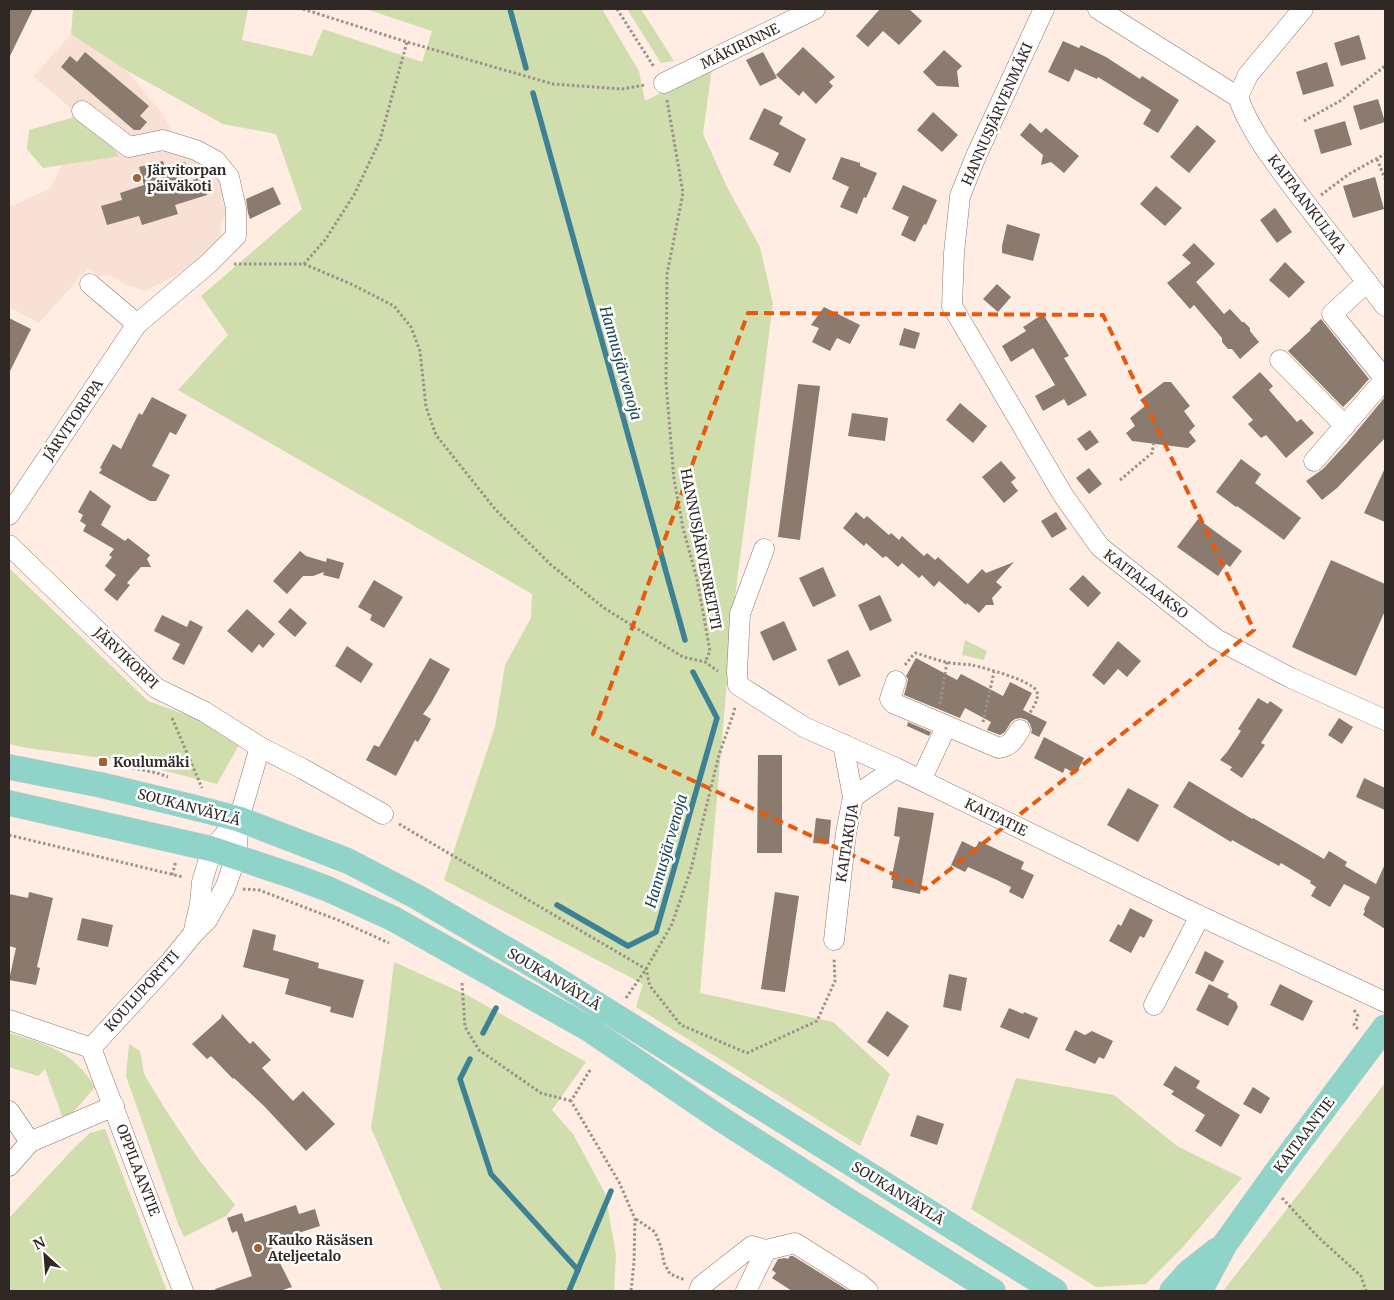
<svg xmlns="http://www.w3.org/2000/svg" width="1394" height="1300" font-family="Merriweather,serif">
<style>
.built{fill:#f8e0d4}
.green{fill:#d0ddad}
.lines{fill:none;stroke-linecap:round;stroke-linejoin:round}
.stream{stroke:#3d8294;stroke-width:5.5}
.building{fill:#8b7b6e}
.minor-casing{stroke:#8c796f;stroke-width:21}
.major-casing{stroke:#d6d4d3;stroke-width:26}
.path{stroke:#9d9089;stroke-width:3;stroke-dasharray:2.5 2.5;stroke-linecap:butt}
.minor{stroke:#fff;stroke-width:20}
.major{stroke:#8fd3c9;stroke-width:25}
.marked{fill:none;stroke:#e8590c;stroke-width:4;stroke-dasharray:10 6;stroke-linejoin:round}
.poi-dot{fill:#a56132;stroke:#fff;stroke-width:2}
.labels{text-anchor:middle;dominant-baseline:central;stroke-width:5;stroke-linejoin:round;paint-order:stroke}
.street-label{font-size:14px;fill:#302824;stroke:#fff}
.poi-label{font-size:14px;font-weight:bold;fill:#302824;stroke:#fff;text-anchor:start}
.water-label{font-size:15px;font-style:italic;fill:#1d4956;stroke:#fff}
</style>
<rect width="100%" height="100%" fill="#ffede4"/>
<path class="built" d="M 71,34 L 126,70 L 162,113 L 181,149 L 215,167 L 225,190 L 229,208 L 221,223 L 220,244 L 176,275 L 145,291 L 124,284 L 110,275 L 98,276 L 88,268 L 39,323 L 9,307 L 9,202 L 12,206 L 49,189 L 63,164 L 118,155 L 53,92 L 33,77 Z"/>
<g class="green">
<path d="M 73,9 L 248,9 L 242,40 L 312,56 L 323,29 L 422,62 L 432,31 L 366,9 L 602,9 L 639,71 L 645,101 L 712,67 L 703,134 L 727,187 L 760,247 L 773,304 L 733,612 L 700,993 L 833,1022 L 890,1074 L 860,1146 L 636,1007 L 643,984 L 444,880 L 495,727 L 505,665 L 531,618 L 532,594 L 178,390 L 228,335 L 201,296 L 302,209 L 276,134 L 223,124 L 126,70 L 71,34 Z"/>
<path d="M 627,9 L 641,9 L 674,61 L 661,63 Z"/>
<path d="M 78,116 L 106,137 L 119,156 L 43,168 L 27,149 L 29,130 Z"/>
<path d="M 9,568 L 148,701 L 206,722 L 239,745 L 217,784 L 126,761 L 27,748 L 9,744 Z"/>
<path d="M 965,640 L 987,651 L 984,660 L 962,655 Z"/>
<path d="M 394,962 L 469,996 L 586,1062 L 552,1110 L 573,1134 L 605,1193 L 616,1254 L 614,1291 L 442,1291 L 371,1128 L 385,1037 Z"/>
<path d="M 9,1033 C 47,1044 73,1051 95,1087 L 72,1114 L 63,1119 L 45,1069 L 38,1076 L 9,1067 Z"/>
<path d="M 129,1044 L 140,1051 L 144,1074 L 167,1112 L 200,1161 L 235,1205 L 226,1216 L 184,1237 L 178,1224 L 126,1076 Z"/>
<path d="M 1016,1078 L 1114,1095 L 1177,1146 L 1242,1178 L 1183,1247 L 1146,1284 L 1096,1287 L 971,1209 Z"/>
<path d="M 1385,1083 L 1385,1291 L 1223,1291 Z"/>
<path d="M 105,1129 L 167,1291 L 9,1291 L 9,1218 L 74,1148 L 90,1133 Z"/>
</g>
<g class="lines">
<g class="stream">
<path d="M 510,9 L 526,68"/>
<path d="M 533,93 L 685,640"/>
<path d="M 557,905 L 628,946 L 656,932 L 717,718 L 693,672"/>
<path d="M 483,1033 L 496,1008"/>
<path d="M 470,1059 L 460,1079 L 491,1174 L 578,1270"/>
<path d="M 569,1291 L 611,1191"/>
</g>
</g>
<g class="building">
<path d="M 9,9 L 33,9 L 9,58 Z"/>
<path d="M 880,9 L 909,9 L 922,21 L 899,45 L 883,31 L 868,47 L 856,36 Z"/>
<path d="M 1359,35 L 1366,59 L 1341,66 L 1334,43 Z"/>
<path d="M 1063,41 L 1079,48 L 1081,45 L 1106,57 L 1140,79 L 1142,76 L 1179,100 L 1158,133 L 1143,124 L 1151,110 L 1098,77 L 1097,79 L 1075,69 L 1069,82 L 1048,72 Z"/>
<path d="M 803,47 L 835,77 L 829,82 L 833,86 L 816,104 L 803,91 L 799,96 L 776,75 Z"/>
<path d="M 944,50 L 962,66 L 957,71 L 959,87 L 937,86 L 923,72 Z"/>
<path d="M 85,52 L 149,106 L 140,116 L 147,122 L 140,130 L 134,130 L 61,67 L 70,56 L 77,62 Z"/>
<path d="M 763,52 L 777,78 L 760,86 L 746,60 Z"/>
<path d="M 1327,62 L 1334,86 L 1303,95 L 1296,72 Z"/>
<path d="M 1378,99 L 1385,122 L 1360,130 L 1353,106 Z"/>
<path d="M 764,108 L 783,117 L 779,124 L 806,139 L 790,173 L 773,165 L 779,153 L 749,139 Z"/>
<path d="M 933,112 L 958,135 L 942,152 L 917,130 Z"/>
<path d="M 1345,121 L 1352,145 L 1321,154 L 1314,130 Z"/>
<path d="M 1030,123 L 1041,133 L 1046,128 L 1079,156 L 1064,173 L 1051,162 L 1041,165 L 1043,155 L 1020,135 Z"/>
<path d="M 1197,125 L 1216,141 L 1189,173 L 1170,157 Z"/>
<path d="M 841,157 L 860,163 L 860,166 L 877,173 L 866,198 L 864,197 L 857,214 L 840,207 L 849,187 L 832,179 Z"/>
<path d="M 163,161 L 165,167 L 185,162 L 190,181 L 202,177 L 207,195 L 175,205 L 178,214 L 142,225 L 139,216 L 107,225 L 101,206 L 122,200 L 120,193 L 144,185 L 139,167 Z"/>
<path d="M 1375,177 L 1384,209 L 1353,218 L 1343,186 Z"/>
<path d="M 903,185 L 937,200 L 926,225 L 924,224 L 915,242 L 901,235 L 909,217 L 892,209 Z"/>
<path d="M 1156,186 L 1182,208 L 1165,226 L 1140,204 Z"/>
<path d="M 273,187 L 281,204 L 250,219 L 248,213 L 246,199 Z"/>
<path d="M 1275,208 L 1292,232 L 1277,243 L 1260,220 Z"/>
<path d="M 1007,224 L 1040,234 L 1033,261 L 1002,253 L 1002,246 Z"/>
<path d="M 1194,243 L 1215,264 L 1196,282 L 1224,314 L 1230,309 L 1242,322 L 1244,322 L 1250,328 L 1250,331 L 1259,342 L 1240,359 L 1232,349 L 1228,349 L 1222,342 L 1222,338 L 1194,305 L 1190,309 L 1167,283 L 1191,263 L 1182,255 Z"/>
<path d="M 1285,262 L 1305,282 L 1289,298 L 1269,280 Z"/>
<path d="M 997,284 L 1011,297 L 998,312 L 983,299 Z"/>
<path d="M 824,307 L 860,325 L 850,344 L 837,338 L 830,351 L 812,342 L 819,328 L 811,325 Z"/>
<path d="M 1043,314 L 1069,356 L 1064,358 L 1087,395 L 1068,406 L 1064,399 L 1043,411 L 1035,396 L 1055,385 L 1033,348 L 1011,362 L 1002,346 L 1026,331 L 1023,327 Z"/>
<path d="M 9,318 L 31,329 L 9,373 Z"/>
<path d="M 1321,319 L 1369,379 L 1354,396 L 1343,407 L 1288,351 L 1311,330 L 1310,329 Z"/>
<path d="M 904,328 L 920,333 L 915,349 L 899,345 Z"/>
<path d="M 1260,372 L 1273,386 L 1269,390 L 1297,422 L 1301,419 L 1314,433 L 1286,458 L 1266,435 L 1261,438 L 1248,424 L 1253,420 L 1232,397 Z"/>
<path d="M 1164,382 L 1171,382 L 1190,406 L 1184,411 L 1195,426 L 1189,432 L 1196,441 L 1188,448 L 1132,441 L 1126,433 L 1135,426 L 1130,418 L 1145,406 L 1140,400 Z"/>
<path d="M 798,384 L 820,386 L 800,540 L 778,537 Z"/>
<path d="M 152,397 L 187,415 L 176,435 L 170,432 L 152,466 L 170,475 L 156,501 L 150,501 L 99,473 L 102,469 L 100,468 L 113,444 L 121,449 L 139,413 L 142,415 Z"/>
<path d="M 1385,397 L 1385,438 L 1337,488 L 1322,500 L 1306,481 L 1323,469 L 1347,443 Z"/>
<path d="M 960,403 L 987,426 L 973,443 L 946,420 Z"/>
<path d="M 852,413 L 888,418 L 885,441 L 848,436 Z"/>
<path d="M 1090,430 L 1099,442 L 1086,451 L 1077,439 Z"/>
<path d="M 1241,459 L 1261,474 L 1255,483 L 1301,518 L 1284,540 L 1237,506 L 1236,507 L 1216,492 Z"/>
<path d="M 1001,461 L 1016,478 L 1011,482 L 1018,491 L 1004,503 L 982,477 Z"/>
<path d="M 1089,468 L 1102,484 L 1089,494 L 1076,478 Z"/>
<path d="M 1385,468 L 1385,522 L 1364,513 Z"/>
<path d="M 90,490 L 111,506 L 101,525 L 125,541 L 128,538 L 150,555 L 147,559 L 151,567 L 141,567 L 127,583 L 130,585 L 117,601 L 104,590 L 116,575 L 105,566 L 112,557 L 109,555 L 114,549 L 83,531 L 86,525 L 80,521 L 83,515 L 78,512 Z"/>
<path d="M 856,512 L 864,519 L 867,516 L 889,535 L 891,533 L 899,540 L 902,536 L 924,556 L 927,553 L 935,560 L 938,557 L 968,584 L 982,569 L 986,573 L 1014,562 L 996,582 L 1002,587 L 992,598 L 994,605 L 986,605 L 979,613 L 967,603 L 966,605 L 939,581 L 934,587 L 922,575 L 919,578 L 902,563 L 898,567 L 886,556 L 883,558 L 866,543 L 864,546 L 843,528 Z"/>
<path d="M 1056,512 L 1067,529 L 1052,538 L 1041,521 Z"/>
<path d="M 1198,519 L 1242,551 L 1230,567 L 1226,564 L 1218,576 L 1177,547 Z"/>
<path d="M 300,551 L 306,556 L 326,562 L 327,558 L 344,563 L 339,579 L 323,575 L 324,572 L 313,576 L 303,576 L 287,594 L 273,581 Z"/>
<path d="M 1331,560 L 1385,584 L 1385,611 L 1356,676 L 1292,647 Z"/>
<path d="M 823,567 L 836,596 L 813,607 L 799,578 Z"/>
<path d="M 1083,575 L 1101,593 L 1088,607 L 1069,589 Z"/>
<path d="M 374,580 L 403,597 L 384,628 L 370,620 L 372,615 L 358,607 Z"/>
<path d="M 880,595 L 892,621 L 870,631 L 858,605 Z"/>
<path d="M 290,608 L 307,623 L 295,637 L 278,622 Z"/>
<path d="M 247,609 L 275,634 L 263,648 L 259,644 L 252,653 L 227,631 Z"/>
<path d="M 162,615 L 187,627 L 190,620 L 203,627 L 184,665 L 172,659 L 180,644 L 154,631 Z"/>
<path d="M 784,621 L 797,650 L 773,661 L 760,632 Z"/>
<path d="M 1118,641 L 1141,661 L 1127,677 L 1118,669 L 1104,685 L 1092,675 Z"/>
<path d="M 347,646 L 373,664 L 361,683 L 335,666 Z"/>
<path d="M 848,650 L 861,676 L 839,686 L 827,660 Z"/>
<path d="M 430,658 L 450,669 L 431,703 L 423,714 L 431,719 L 418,742 L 415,740 L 396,776 L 366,760 L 374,745 L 379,747 Z"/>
<path d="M 916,658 L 957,680 L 961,674 L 1003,696 L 1010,682 L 1032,693 L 1023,710 L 1047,722 L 1039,737 L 1031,733 L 1032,730 L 1030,724 L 1027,720 L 1021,718 L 1015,719 L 1011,722 L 1005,732 L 1000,735 L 987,730 L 991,722 L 965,708 L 960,718 L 904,695 L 907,684 L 908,679 L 906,676 Z"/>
<path d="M 1258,698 L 1268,704 L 1270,701 L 1283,710 L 1261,743 L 1265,745 L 1242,778 L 1230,770 L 1232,767 L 1220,760 L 1227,752 L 1241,731 L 1238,729 Z"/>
<path d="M 1339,718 L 1353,727 L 1342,744 L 1328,735 Z"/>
<path d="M 908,722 L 931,732 L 929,736 L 907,726 Z"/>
<path d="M 1044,737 L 1084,758 L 1076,774 L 1065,768 L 1063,773 L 1034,758 Z"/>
<path d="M 758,755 L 782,755 L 782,853 L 757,853 Z"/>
<path d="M 1364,778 L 1385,788 L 1385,810 L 1356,797 Z"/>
<path d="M 1189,781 L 1252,819 L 1253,818 L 1324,859 L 1329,851 L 1347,862 L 1345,866 L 1376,884 L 1385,864 L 1385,929 L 1363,915 L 1365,911 L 1364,909 L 1370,897 L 1344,884 L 1330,907 L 1311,896 L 1316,887 L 1310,883 L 1311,881 L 1281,863 L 1279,866 L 1232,840 L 1231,842 L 1173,807 Z"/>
<path d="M 1128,788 L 1159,805 L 1138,842 L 1107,825 Z"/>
<path d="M 898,807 L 934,813 L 920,894 L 892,888 L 893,880 L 891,880 L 900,837 L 894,836 Z"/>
<path d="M 816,818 L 831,820 L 829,844 L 813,843 Z"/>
<path d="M 962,841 L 976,848 L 979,841 L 1024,862 L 1021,869 L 1034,875 L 1023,899 L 1009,892 L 1011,887 L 997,880 L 968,867 L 965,872 L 951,865 Z"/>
<path d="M 29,892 L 53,898 L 37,967 L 40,968 L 36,985 L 9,980 L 16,948 L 9,946 L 9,894 L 28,898 Z"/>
<path d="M 775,892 L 799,896 L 785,992 L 761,989 Z"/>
<path d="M 1130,908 L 1153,920 L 1144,938 L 1140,936 L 1131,953 L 1109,941 L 1118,924 L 1121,926 Z"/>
<path d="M 82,918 L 113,925 L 108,947 L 77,940 Z"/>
<path d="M 253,929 L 276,935 L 273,950 L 319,963 L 318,968 L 364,980 L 353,1018 L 330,1012 L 331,1007 L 285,994 L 289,979 L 243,967 Z"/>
<path d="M 1205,951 L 1224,961 L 1213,982 L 1195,973 Z"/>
<path d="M 949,974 L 967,978 L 961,1011 L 943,1007 Z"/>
<path d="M 1209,984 L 1229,994 L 1227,997 L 1236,1002 L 1238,1007 L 1228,1026 L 1196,1010 Z"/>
<path d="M 1280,984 L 1313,1001 L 1303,1021 L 1270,1005 Z"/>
<path d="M 1009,1008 L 1023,1014 L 1024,1012 L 1038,1018 L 1029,1039 L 1000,1027 Z"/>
<path d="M 887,1011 L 909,1026 L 888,1057 L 867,1042 Z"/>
<path d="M 222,1014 L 250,1044 L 253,1041 L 271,1060 L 262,1068 L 293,1101 L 303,1091 L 335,1124 L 306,1151 L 264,1106 L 234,1078 L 233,1079 L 211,1056 L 207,1059 L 192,1044 L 221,1018 Z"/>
<path d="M 1075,1030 L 1085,1035 L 1092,1031 L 1113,1041 L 1104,1059 L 1099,1057 L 1095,1064 L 1065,1050 Z"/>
<path d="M 1175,1066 L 1200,1081 L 1196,1088 L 1240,1115 L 1221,1147 L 1195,1131 L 1205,1115 L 1171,1094 L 1174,1091 L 1163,1085 Z"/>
<path d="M 1253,1087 L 1270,1098 L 1261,1114 L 1243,1104 Z"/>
<path d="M 917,1115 L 944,1124 L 937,1145 L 910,1136 Z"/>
<path d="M 296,1205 L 299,1214 L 315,1209 L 320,1226 L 286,1237 L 287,1239 L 271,1245 L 292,1287 L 280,1291 L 215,1291 L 215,1289 L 252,1276 L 237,1231 L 232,1233 L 227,1218 L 242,1213 L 245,1222 Z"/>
<path d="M 790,1256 L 793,1256 L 849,1291 L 792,1291 L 772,1278 L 776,1273 L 772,1270 L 778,1259 L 785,1258 L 788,1259 Z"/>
</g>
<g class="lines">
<g class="minor-casing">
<g id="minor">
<path d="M 1044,9 L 976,156 L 960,196 L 954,253 L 952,306 L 1063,495 L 1100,547 L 1216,639 L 1291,678 L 1385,720"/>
<path d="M 1098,9 L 1238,97"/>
<path d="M 664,83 L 815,9"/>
<path d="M 1238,97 C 1249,128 1268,153 1287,179 C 1319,222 1353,263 1385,306"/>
<path d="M 1238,97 L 1248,75 L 1303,9"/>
<path d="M 90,284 L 137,324"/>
<path d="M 1280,360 L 1345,426"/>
<path d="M 1314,461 L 1385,379 L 1332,314 L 1367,282"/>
<path d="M 9,515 L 137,324 L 208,264 L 236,236 L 236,208 L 229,177 L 216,161 L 196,150 L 163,140 L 129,147 L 82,111"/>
<path d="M 9,545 L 156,688 L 205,712 L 260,747 L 239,819 L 236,857 L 225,888 L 207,920 L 193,934 L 171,961 L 91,1048"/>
<path d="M 764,549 L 740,614 L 737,672 L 738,685 L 804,727 L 896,768 L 1200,916 L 1385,1002"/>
<path d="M 896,681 L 890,699 L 893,703 L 999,748 C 1011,746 1014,739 1020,730"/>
<path d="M 843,744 L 853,797"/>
<path d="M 260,747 L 303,769 L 383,814"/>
<path d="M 921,780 L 946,727"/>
<path d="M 194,930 L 200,904 L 202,882 L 212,849 L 239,819"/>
<path d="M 834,940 L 846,833 L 853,797 L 896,768"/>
<path d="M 1154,1005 L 1200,916"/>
<path d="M 9,1020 L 91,1048"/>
<path d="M 91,1048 L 183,1291"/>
<path d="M 9,1111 L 30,1142"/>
<path d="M 9,1166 L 30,1142 L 114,1106"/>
<path d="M 766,1250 L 795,1243 L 860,1284 L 868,1291"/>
<path d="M 699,1291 L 701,1286 L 752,1246 L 766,1250 L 746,1291"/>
</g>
</g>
<g class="major-casing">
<g id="major">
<path d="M 9,767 L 101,785 L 192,807 L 239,819 L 348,861 L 417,897 L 545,972 L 1055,1291"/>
<path d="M 9,803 L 212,849 L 296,877 L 328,889 L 392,918 L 589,1029 L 718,1117 L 847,1200 L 993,1291"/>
<path d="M 1172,1291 L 1189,1272 L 1217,1250"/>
<path d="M 1200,1291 L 1225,1244 L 1275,1174 L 1385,1027"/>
</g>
</g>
<g class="path">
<path d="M 303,9 L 407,42 L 553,84 L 622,89 L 645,85"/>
<path d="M 617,9 L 654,67"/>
<path d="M 667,100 L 683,193 L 667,274 L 666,383 L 674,479 L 683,528 L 697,579 L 710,651 L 705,662"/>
<path d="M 1304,121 L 1340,101 L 1385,66"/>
<path d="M 1377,159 L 1385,179"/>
<path d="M 1321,195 L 1349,174 L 1385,154"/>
<path d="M 234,264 L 304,264 L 351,284 L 394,306 L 411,327 L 420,351 L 426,407 L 436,435 L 495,509 L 550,564 L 604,608 L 683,657 L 705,662 L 718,671"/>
<path d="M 304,264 L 325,240 L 354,195 L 380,140 L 407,42"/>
<path d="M 1120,480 L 1152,453 L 1154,441"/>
<path d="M 905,665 L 913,655 L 916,653 C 926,656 936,660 946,662 C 954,664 964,664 972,665 C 985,668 1029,680 1036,690 C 1041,698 1032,708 1029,715"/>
<path d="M 940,704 L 947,662"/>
<path d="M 172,718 L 202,788"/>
<path d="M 983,722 L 994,672"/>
<path d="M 118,765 L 157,773 L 168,777"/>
<path d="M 399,824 L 646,969 L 650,986 L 681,1025 L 747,1053 L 817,1021 L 835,981 L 834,958"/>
<path d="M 9,835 L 183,877"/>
<path d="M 172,875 L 176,861"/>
<path d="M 243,889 L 259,890 L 338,920 L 389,943"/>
<path d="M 462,983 L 465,1027 L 479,1050 L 541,1093 L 571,1101"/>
<path d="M 626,998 L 646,969 L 672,924 L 691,869 L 719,755 L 734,712 L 735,706"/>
<path d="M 1354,1010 L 1358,1016 L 1354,1025 L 1358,1029"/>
<path d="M 590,1070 L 571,1101 L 619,1182 L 635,1219 L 634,1262 L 631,1291"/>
<path d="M 1282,1198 L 1318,1237 L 1361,1276 L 1366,1291"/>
<path d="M 636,1219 L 655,1232 L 661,1247 L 664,1263 L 670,1274 L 685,1280"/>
</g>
<use href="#minor" class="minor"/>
<use href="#major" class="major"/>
</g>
<path class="marked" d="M 748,313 L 1103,315 L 1254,630 L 925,889 L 593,734 Z"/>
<g class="poi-dot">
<circle cx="137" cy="178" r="5"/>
<rect x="98" y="757" width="10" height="10" rx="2.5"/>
<circle cx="258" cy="1248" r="5"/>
</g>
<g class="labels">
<g class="street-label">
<text transform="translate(740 46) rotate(-26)">MÄKIRINNE</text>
<text transform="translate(997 114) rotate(-66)">HANNUSJÄRVENMÄKI</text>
<text transform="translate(1307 204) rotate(53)">KAITAANKULMA</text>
<text transform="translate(73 420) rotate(-56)">JÄRVITORPPA</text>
<text transform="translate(701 549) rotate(79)">HANNUSJÄRVENREITTI</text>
<text transform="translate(1146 584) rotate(38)">KAITALAAKSO</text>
<text transform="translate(126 658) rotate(43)">JÄRVIKORPI</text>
<text transform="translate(189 807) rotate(15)">SOUKANVÄYLÄ</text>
<text transform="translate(996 817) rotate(26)">KAITATIE</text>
<text transform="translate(847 843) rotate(-81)">KAITAKUJA</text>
<text transform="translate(554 979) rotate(31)">SOUKANVÄYLÄ</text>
<text transform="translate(142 991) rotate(-48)">KOULUPORTTI</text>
<text transform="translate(1304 1135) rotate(-53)">KAITAANTIE</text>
<text transform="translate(138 1170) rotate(69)">OPPILAANTIE</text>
<text transform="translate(898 1193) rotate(32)">SOUKANVÄYLÄ</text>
</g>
<g class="poi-label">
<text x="147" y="170">Järvitorpan<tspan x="147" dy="16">päiväkoti</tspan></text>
<text x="113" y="762">Koulumäki</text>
<text x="268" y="1240">Kauko Räsäsen<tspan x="268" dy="16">Ateljeetalo</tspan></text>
</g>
<g class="water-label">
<text transform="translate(621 363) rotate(74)">Hannusjärvenoja</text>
<text transform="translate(666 851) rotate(-74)">Hannusjärvenoja</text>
</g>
</g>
<rect width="1394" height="1300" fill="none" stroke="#302824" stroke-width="20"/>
<g transform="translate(45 1255) rotate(334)" stroke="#ffffff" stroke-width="4" paint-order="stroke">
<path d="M0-4L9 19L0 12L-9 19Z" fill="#302824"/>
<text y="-8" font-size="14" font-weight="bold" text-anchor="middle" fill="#302824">N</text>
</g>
</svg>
